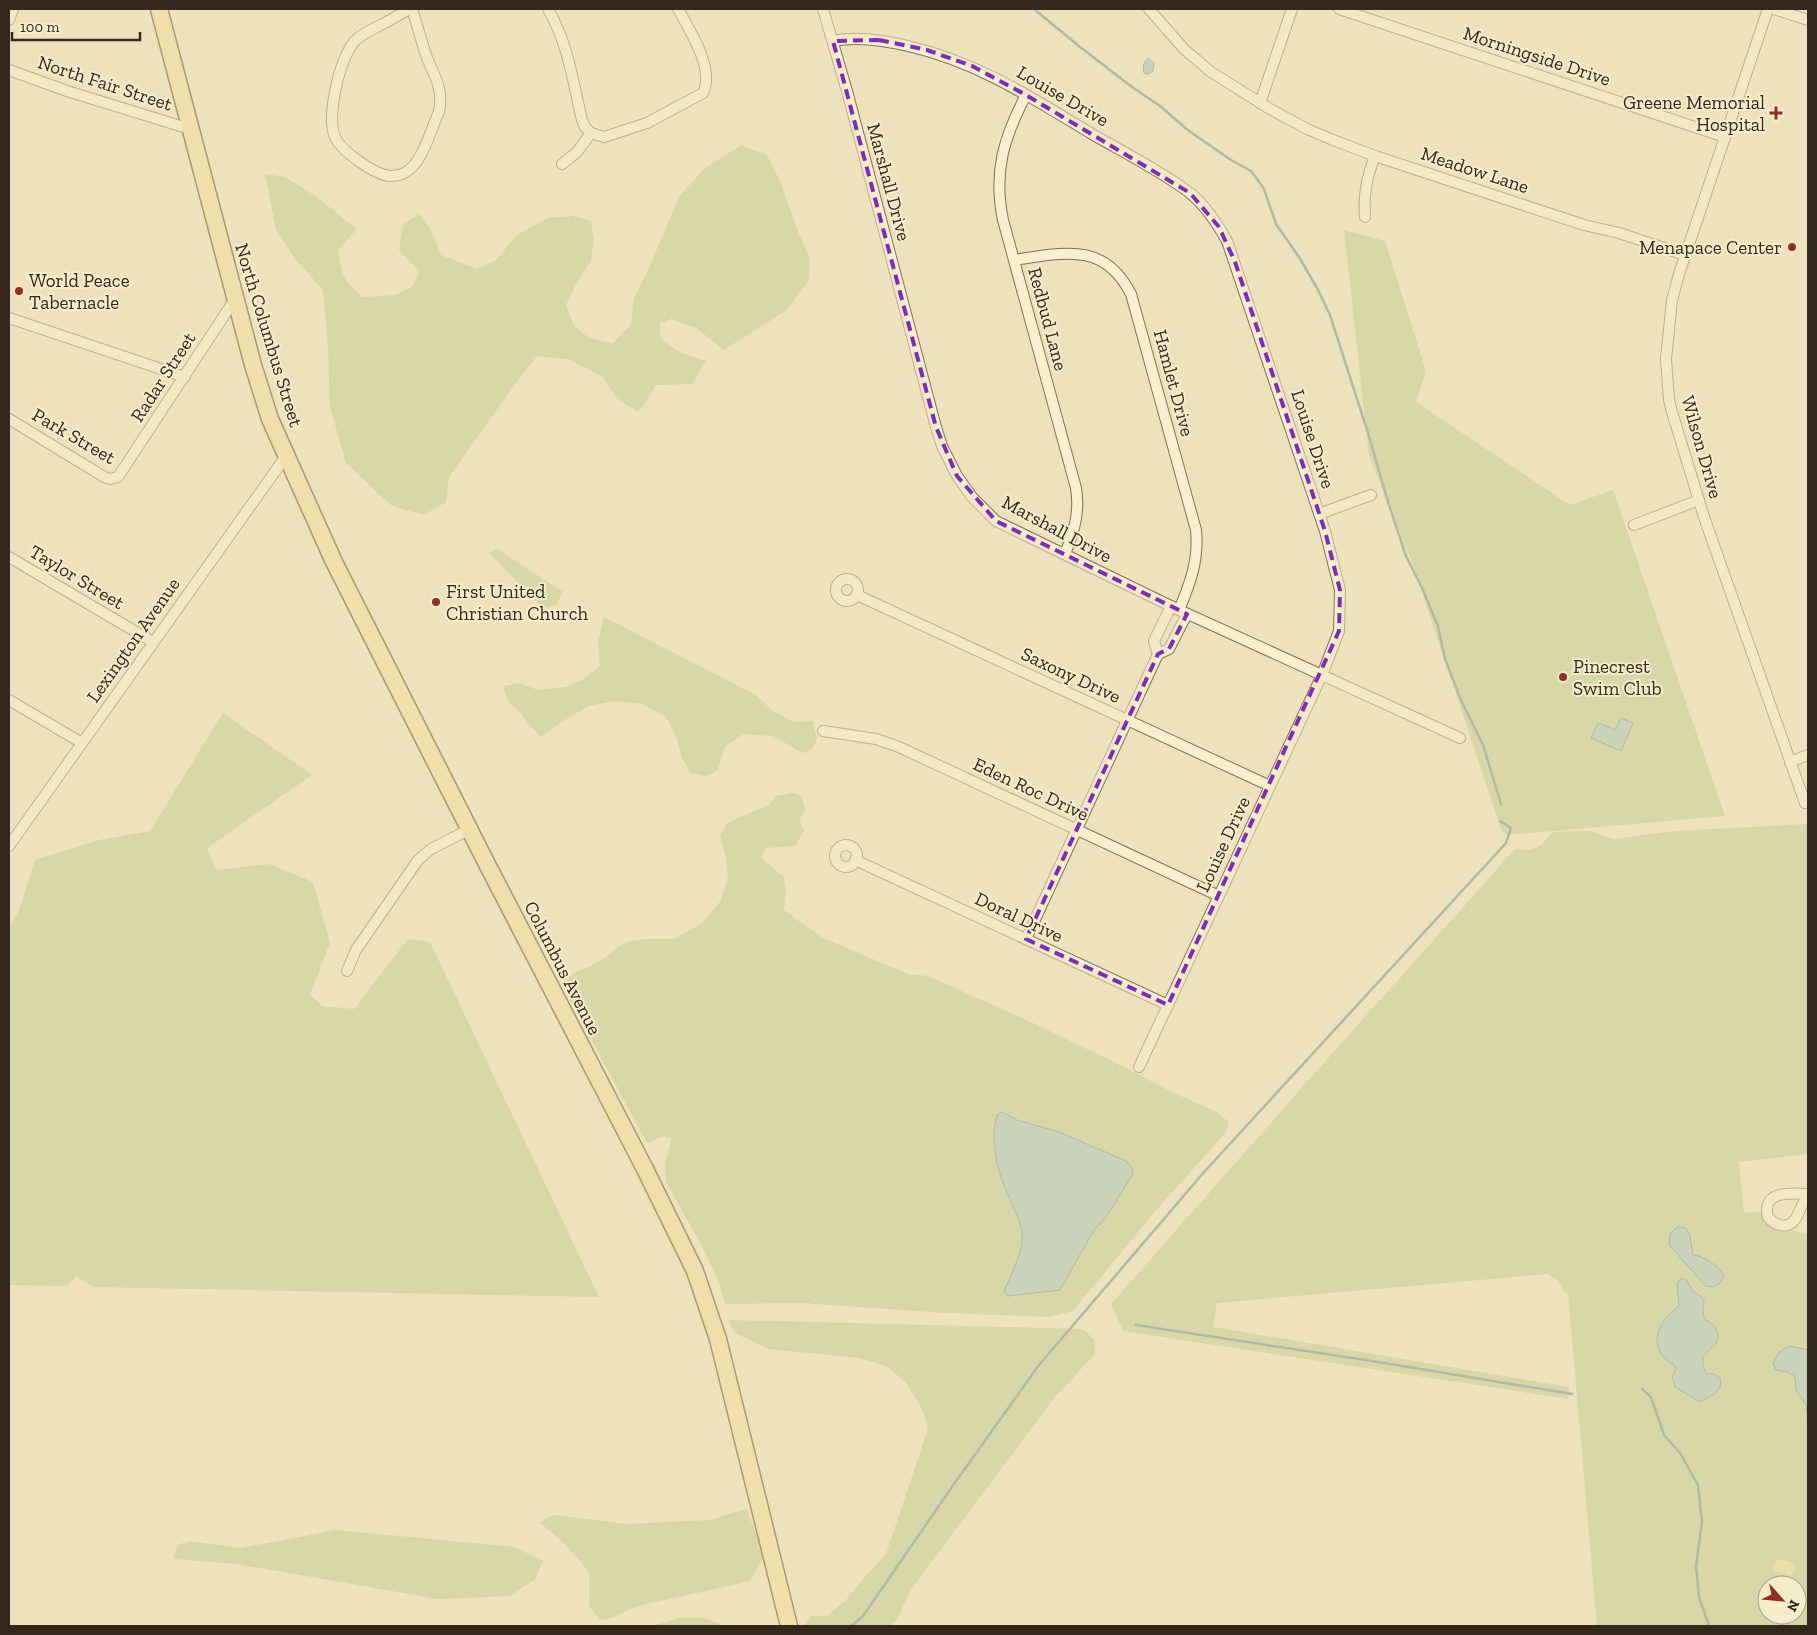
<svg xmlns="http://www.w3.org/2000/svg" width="1817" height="1635" font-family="'Zilla Slab',serif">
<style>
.green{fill:#bfca91;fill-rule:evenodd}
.sand{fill:#eada98}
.water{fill:#a0beb7;stroke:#688b85}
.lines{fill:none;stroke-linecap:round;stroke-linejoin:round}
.stream{stroke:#688b85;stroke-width:2.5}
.minor-casing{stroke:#847256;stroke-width:12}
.primary-casing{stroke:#51402b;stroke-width:19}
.minor{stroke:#f8efcf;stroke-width:10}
.primary{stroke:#f2dc92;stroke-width:16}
.marked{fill:none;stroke:#7b2cbf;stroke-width:4;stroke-dasharray:10 6;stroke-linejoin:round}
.poi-dot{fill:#922e26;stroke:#f5eccb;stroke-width:2}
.labels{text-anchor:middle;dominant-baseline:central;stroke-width:4;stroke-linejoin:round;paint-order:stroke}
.street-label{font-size:19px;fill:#33281b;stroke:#f5eccb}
.poi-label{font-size:19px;fill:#33281b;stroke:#f5eccb;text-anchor:start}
</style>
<rect width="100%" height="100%" fill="#ede2bc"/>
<g class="green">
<path d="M 741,145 L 767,155 L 780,181 L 799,234 L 810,259 L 809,280 L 787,310 L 724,350 L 696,328 L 671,319 L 660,323 L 660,338 L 681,353 L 706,361 L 692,384 L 656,385 L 644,405 L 638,412 L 617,399 L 603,377 L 568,359 L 537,356 L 515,384 L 449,477 L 446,502 L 424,515 L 392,506 L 346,463 L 330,407 L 328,348 L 323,290 L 296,260 L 276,230 L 265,174 L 285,177 L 314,195 L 357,229 L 338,250 C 341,274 344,282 363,297 L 396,295 L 413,286 L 420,271 L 399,250 L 403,225 L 419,214 L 431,230 L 441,255 L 477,269 L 496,260 L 517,235 L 548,218 L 573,216 L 591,221 L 594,239 L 591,261 L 577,282 L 566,305 L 574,326 L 589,338 L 613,343 L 631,324 L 634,298 L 649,268 L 680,195 L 704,169 Z"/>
<path d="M 1344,230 L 1385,241 L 1426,371 L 1416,402 L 1570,505 L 1613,490 L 1725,816 L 1507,835 L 1502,832 L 1412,562 L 1369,456 Z"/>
<path d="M 496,548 L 563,592 L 556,605 L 543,608 L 489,553 Z"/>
<path d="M 604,617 L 756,695 L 773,711 L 794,722 L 813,721 L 817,740 L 811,750 L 802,753 L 773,736 L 744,734 L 725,746 L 718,770 L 707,776 L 691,773 L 682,758 L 676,736 L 666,717 L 642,704 L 614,701 L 588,706 L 557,725 L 541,737 L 528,723 L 521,713 L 509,702 L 503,686 L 519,683 L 538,690 L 566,687 L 582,680 L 600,666 L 598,643 Z"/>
<path d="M 223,713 L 312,775 L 207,848 L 216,870 L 269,864 L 313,882 L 330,943 L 310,994 L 322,1006 L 354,1009 L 408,939 L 430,942 L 599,1297 L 93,1287 L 76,1276 L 67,1286 L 9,1285 L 9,928 L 19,910 L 35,860 L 99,840 L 150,831 Z"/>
<path d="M 793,793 L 802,796 L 805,811 L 799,819 L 804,831 L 795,846 L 766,848 L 761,858 L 784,877 L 786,890 L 784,910 L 821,937 L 908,974 L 928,976 L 1033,1023 L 1116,1063 L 1176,1094 L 1215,1111 L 1229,1122 L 1226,1132 L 1152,1215 L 1073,1311 L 1049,1317 L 946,1313 L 800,1303 L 725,1304 L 719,1282 L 704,1250 L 666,1182 L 665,1165 L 671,1139 L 664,1136 L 647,1143 L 562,985 L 574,973 L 597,963 L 626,942 L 645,939 L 674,939 L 701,924 L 720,902 L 728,878 L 725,853 L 720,836 L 727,823 L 770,804 L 776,796 ZM 1003,1112 L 1017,1120 L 1059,1132 L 1132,1168 L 1132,1174 L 1105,1219 L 1094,1230 L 1060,1290 L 1008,1296 L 1007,1283 L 1017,1262 L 1022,1240 L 1019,1221 L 1004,1188 L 995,1153 Z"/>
<path d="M 1808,824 L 1808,1154 L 1739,1162 L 1744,1213 L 1763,1211 L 1779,1228 L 1808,1234 L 1808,1626 L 1597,1626 L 1568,1293 L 1565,1293 L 1558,1281 L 1548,1274 L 1217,1303 L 1213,1327 L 1569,1387 L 1568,1399 L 1123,1331 L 1111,1304 L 1321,1066 L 1515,849 C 1535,852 1540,848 1552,832 L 1590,831 L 1613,839 L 1674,831 ZM 1767,1585 L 1797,1585 L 1797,1615 L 1767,1615 Z"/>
<path d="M 728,1320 L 1082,1329 L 1094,1339 L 1095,1354 L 1054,1398 L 910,1591 L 897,1620 L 889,1626 L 804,1626 L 810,1616 L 827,1616 L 847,1599 L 861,1581 L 886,1554 L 928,1429 L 923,1411 L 907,1384 L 887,1366 L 859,1358 L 768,1349 L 735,1333 Z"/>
<path d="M 746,1509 L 756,1533 L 764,1557 L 750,1581 C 713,1590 676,1597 639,1606 C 625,1610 615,1619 600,1620 L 589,1606 L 589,1572 L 565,1544 L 539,1522 L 553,1515 L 627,1524 L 709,1520 Z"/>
<path d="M 336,1530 L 515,1547 L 543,1561 L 535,1579 L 510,1596 L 438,1599 L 236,1564 L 173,1559 L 177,1545 L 190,1541 L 240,1548 Z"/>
<path d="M 679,1618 L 704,1618 L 720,1624 L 720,1626 L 653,1626 Z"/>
</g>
<path class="sand" d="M 1776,1560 L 1783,1560 L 1793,1563 L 1795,1568 L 1791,1575 L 1775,1571 L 1772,1566 Z"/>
<g class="water">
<path d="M 1148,58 L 1154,63 L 1153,71 L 1148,74 L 1144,73 C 1142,68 1144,61 1148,58 Z"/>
<path d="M 1621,718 L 1633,723 L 1621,751 L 1591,738 L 1598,723 L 1615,730 Z"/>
<path d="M 1002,1112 L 1017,1120 L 1059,1132 L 1126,1161 L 1132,1168 L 1133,1174 L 1105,1219 L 1094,1230 L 1060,1290 L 1008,1296 L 1004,1292 C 1010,1275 1020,1259 1022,1241 C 1024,1227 1014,1210 1009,1197 C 997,1171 990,1143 997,1115 Z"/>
<path d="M 1677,1227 L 1686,1228 L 1690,1236 L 1693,1255 C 1704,1256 1718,1266 1724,1275 L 1720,1283 L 1714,1287 L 1706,1286 L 1669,1245 L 1670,1234 Z"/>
<path d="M 1680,1279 L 1686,1279 L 1693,1291 L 1704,1299 C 1704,1304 1701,1314 1705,1319 C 1707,1322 1712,1323 1714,1326 C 1725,1342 1711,1347 1703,1356 L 1703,1367 L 1707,1374 L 1714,1374 L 1720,1378 C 1724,1392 1710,1396 1700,1402 L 1675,1387 L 1672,1376 L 1676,1369 L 1674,1365 C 1653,1355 1652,1332 1668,1316 C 1671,1312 1676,1310 1679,1305 L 1677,1284 Z"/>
<path d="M 1790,1346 L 1808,1350 L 1808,1423 L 1806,1405 L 1796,1390 L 1795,1377 L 1788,1372 L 1776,1370 L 1773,1363 L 1779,1352 Z"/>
</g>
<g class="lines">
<g class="stream">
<path d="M 1034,9 L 1080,47 L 1132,87 L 1160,106 L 1189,131 L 1231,160 L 1251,171 L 1264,189 L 1276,224 L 1299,257 L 1317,288 L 1330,315 L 1368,433 L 1388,502 L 1406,556 L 1422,588 L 1438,626 L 1445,659 L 1461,700 L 1483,745 L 1501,804"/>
<path d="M 1136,1325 L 1372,1361 L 1572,1394"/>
<path d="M 1642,1389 L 1651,1397 L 1664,1435 L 1680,1453 L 1698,1485 L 1702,1522 L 1696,1566 L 1699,1597 L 1709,1626"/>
<path d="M 851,1626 L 863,1616 L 954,1484 L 1039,1365 L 1205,1171 L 1506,843 L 1511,828 L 1500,821"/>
</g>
<g class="minor-casing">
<g id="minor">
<path d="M 409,9 C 399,15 389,21 379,26 C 371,30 363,33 356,40 C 340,55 326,116 335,137 C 341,151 374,174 389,176 C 396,176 405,174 410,169 C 423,159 432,127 439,112 C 444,87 434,77 426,55 C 421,40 417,24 412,9"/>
<path d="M 548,9 C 568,43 573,82 582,120 L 585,127 L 591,133 L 604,137 L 647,123 L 703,93 C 715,69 690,31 678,9"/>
<path d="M 823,9 L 847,91 L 936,427 L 942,446 L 957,476 L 972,497 L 996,521 L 1179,610 L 1460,738"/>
<path d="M 1149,9 L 1184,49 L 1211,72 L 1270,109 L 1307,129 L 1333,140 L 1375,156 L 1584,225 L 1619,233 L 1685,255"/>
<path d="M 1339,9 L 1725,137"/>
<path d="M 1768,9 L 1679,274 L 1672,300 L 1666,359 L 1669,400 L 1672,412 L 1704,517 L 1805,803"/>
<path d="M 1774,9 L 1808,20"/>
<path d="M 9,20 L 13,9"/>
<path d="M 833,41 C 858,36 883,40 908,46 C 978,62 1032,98 1092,134 C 1123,152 1161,171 1190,193 C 1206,206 1217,223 1227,241 L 1325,531 L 1340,590 L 1339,631 L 1322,675 L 1139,1067"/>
<path d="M 9,70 L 67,91 L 190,129"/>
<path d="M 1026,95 C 1004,137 993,172 1003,220 L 1076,488 C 1080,513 1074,531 1065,554"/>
<path d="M 1260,103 L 1292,9"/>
<path d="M 562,164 L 577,152 L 591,133"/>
<path d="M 1365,217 C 1363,195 1367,176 1375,156"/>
<path d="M 1014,260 C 1063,253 1104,241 1131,294 L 1196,530 C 1199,560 1190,584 1179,610"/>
<path d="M 9,318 L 185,377"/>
<path d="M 9,419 L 106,478 L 110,479 L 118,477 L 235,299"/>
<path d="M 1319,514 L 1371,495"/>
<path d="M 1634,525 L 1699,500"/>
<path d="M 9,557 L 153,642"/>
<circle cx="847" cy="590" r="11"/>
<path d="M 857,595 L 1270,786"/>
<path d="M 1158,654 L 1154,641 L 1171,606"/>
<path d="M 9,700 L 82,743"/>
<path d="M 823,731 L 876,739 L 899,747 L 1219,896"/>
<path d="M 1790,762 L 1808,755"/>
<circle cx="846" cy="856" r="11"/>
<path d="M 9,846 L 286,456"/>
<path d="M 855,860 L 1168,1005"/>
<path d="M 1026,939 L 1158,654 L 1169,649 L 1187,614"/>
<path d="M 347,971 L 356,950 L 418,860 L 431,849 L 470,829"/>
<path d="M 1808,1194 C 1792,1193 1761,1190 1768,1217 C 1775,1226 1789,1230 1796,1218 C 1801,1210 1801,1203 1808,1197"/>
</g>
</g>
<g class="primary-casing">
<path id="primary" d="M 159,9 L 253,365 L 270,419 L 334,562 L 488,866 L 645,1169 L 695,1271 L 718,1339 L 789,1626"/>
</g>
<use href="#minor" class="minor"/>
<use href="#primary" class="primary"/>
</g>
<path d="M0 0H1817V1635H0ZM 879,40 L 927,50 L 972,66 L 1026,95 L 1190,193 L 1219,227 L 1235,262 L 1325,531 L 1340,590 L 1339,631 L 1168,1005 L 1026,939 L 1158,654 L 1169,649 L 1187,614 L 996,521 L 957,476 L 936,427 L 833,41 Z" fill="#ede2bc" fill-opacity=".55" fill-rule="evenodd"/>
<path class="marked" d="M 879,40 L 927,50 L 972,66 L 1026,95 L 1190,193 L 1219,227 L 1235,262 L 1325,531 L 1340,590 L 1339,631 L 1168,1005 L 1026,939 L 1158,654 L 1169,649 L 1187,614 L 996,521 L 957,476 L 936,427 L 833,41 Z"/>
<g class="poi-dot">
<path d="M1773.5 105.5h5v5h5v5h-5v5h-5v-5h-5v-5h5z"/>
<circle cx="1792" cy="247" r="5"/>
<circle cx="19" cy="291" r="5"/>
<circle cx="436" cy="602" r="5"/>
<circle cx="1563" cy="677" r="5"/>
</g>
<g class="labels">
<g class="street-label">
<text transform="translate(1537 56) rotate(18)">Morningside Drive</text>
<text transform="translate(105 83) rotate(18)">North Fair Street</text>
<text transform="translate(1063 96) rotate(30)">Louise Drive</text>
<text transform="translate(1475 170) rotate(18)">Meadow Lane</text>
<text transform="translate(889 182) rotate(75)">Marshall Drive</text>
<text transform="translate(1048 319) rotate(75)">Redbud Lane</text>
<text transform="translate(269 335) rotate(73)">North Columbus Street</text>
<text transform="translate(163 377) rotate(-57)">Radar Street</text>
<text transform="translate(1174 383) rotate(75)">Hamlet Drive</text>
<text transform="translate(74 436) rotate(30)">Park Street</text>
<text transform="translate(1313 439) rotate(72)">Louise Drive</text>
<text transform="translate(1702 447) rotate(74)">Wilson Drive</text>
<text transform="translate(1057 529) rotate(28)">Marshall Drive</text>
<text transform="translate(77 577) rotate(31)">Taylor Street</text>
<text transform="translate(133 640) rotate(-55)">Lexington Avenue</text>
<text transform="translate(1071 675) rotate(25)">Saxony Drive</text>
<text transform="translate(1031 789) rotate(25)">Eden Roc Drive</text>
<text transform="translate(1223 844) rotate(-65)">Louise Drive</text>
<text transform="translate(1019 917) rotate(25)">Doral Drive</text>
<text transform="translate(563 968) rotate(63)">Columbus Avenue</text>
</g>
<g class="poi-label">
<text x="1765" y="102" text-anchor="end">Greene Memorial<tspan x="1765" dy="22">Hospital</tspan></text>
<text x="1782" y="247" text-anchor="end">Menapace Center</text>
<text x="29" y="280">World Peace<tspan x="29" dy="22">Tabernacle</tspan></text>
<text x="446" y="591">First United<tspan x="446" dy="22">Christian Church</tspan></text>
<text x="1573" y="666">Pinecrest<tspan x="1573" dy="22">Swim Club</tspan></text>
</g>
</g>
<rect width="1817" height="1635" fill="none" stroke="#33281b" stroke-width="20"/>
<g transform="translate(1782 1600) rotate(117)"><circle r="24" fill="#f5eccb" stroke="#a79e85"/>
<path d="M0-4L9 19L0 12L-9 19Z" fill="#922e26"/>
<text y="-8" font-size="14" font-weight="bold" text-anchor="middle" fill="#33281b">N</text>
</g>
<path d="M12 32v8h128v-8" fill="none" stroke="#33281b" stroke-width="2.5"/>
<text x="20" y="32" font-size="15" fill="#33281b" stroke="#f5eccb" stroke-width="4" paint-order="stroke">100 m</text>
</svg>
